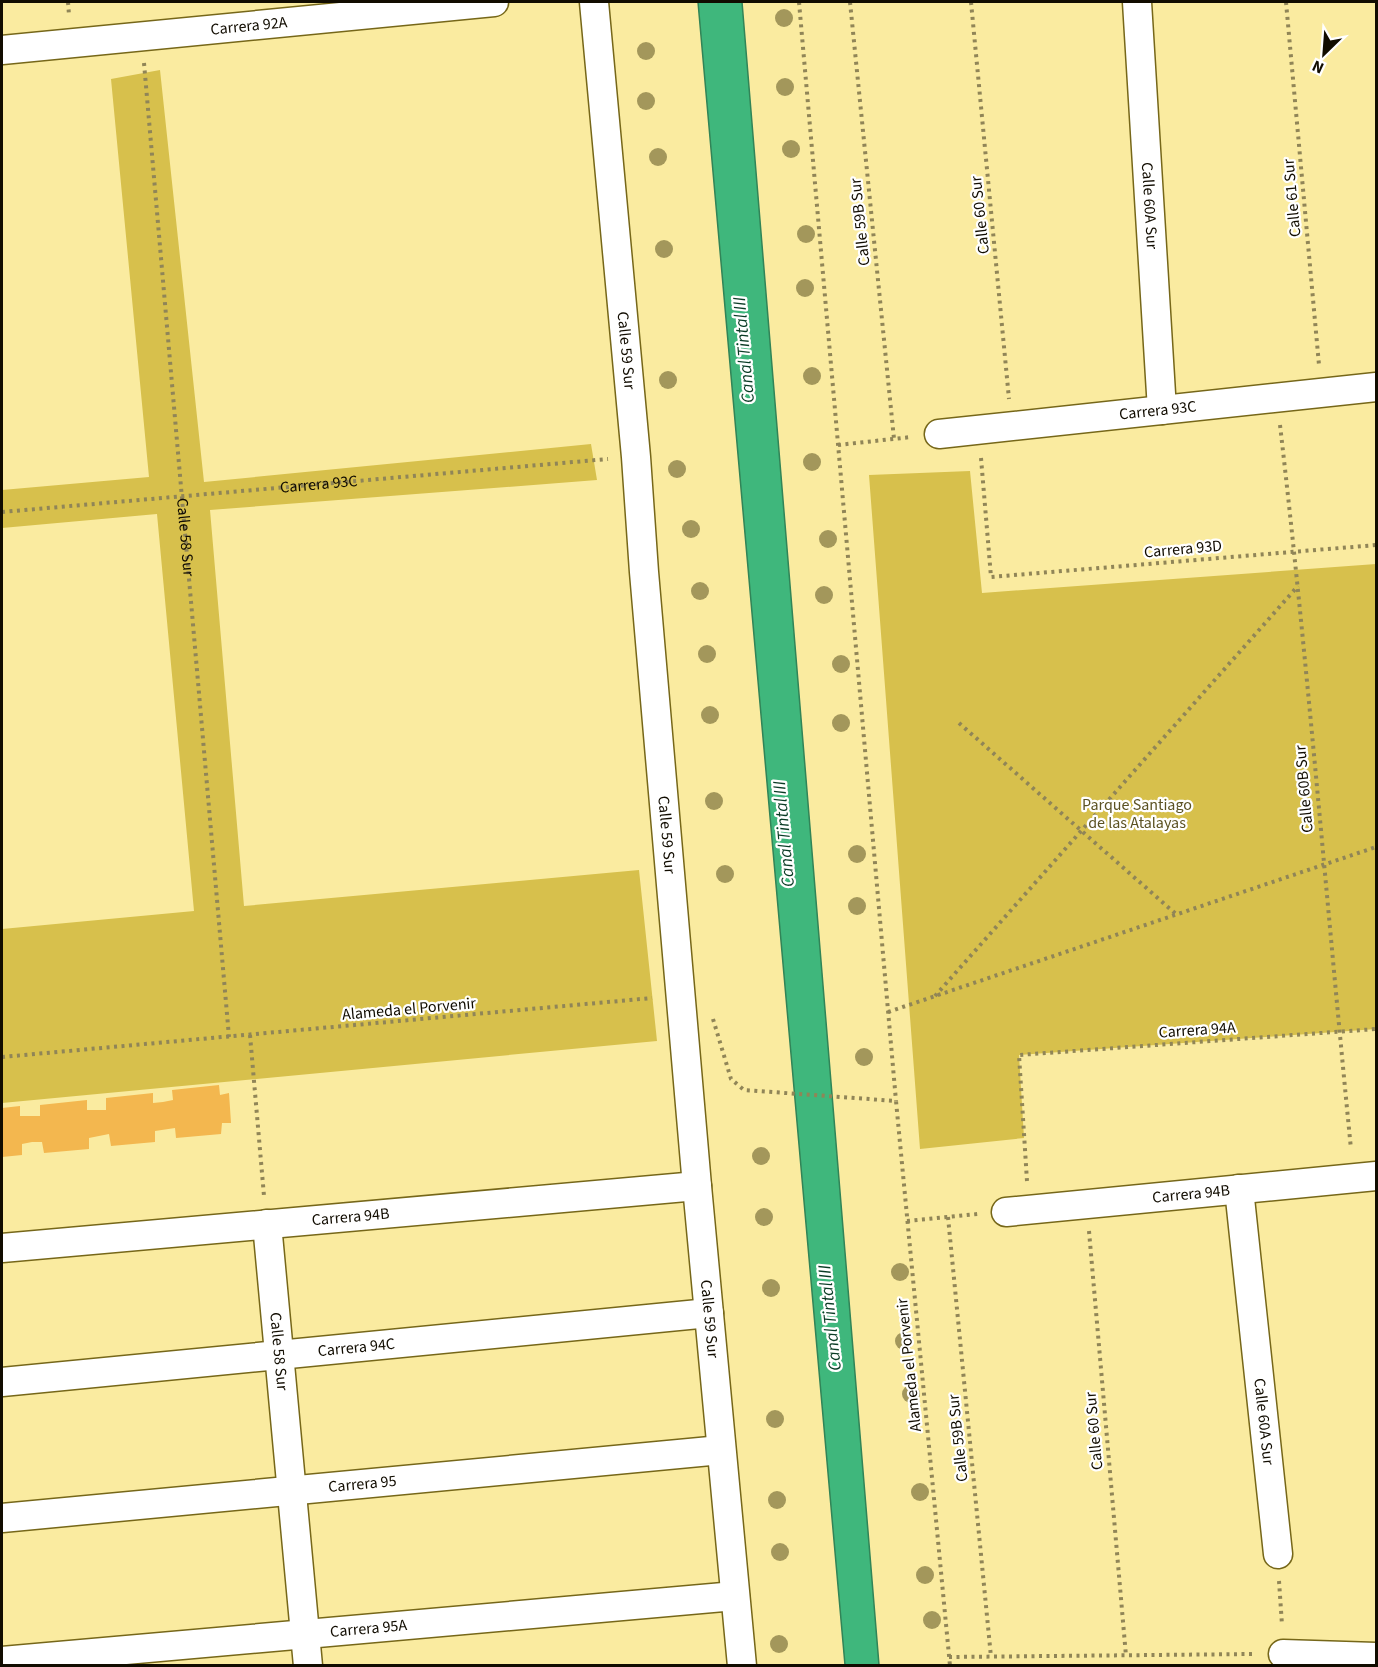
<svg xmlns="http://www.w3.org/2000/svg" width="1378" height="1667" font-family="'Source Sans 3',sans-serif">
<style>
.green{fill:#d7c04c}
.water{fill:#3fb77c;stroke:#318457;stroke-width:1.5}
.building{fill:#f3b74f}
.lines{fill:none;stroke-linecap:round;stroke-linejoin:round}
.minor-casing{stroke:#766719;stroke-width:31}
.path{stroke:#908557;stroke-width:4;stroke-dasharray:3 4.5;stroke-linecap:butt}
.minor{stroke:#fff;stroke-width:28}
.tree{fill:#a3975b}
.labels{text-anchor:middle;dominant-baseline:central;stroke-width:4.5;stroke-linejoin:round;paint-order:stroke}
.street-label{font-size:16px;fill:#110c00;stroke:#fff}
.park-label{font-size:16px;fill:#5c5223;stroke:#fff}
.water-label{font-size:18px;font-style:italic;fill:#0a3c25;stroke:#fff}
</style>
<rect width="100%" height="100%" fill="#faeba0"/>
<g class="green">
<path d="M 160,70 L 204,482 L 591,444 L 597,480 L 210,510 L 244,906 L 639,870 L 657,1041 L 2,1103 L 2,929 L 194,911 L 157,514 L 2,528 L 2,490 L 149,477 L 111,79 Z"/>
<path d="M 970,471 L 982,593 L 1376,564 L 1376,1029 L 1019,1055 L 1024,1138 L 920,1149 L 869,475 Z"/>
</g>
<path class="water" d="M 698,2 L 742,2 L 879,1665 L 845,1665 Z"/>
<path class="building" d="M 219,1085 L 220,1095 L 229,1093 L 231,1123 L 222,1123 L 221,1134 L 176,1138 L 175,1128 L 155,1131 L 155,1142 L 111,1146 L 109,1134 L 89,1138 L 89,1149 L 44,1153 L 42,1142 L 32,1142 L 22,1144 L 22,1155 L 2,1157 L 2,1108 L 20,1106 L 20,1116 L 40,1116 L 40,1105 L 87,1100 L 87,1110 L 106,1110 L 106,1098 L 153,1093 L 153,1103 L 163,1102 L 173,1100 L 172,1090 Z"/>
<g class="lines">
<g class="minor-casing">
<g id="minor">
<path id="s3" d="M 594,2 L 636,457 L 644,572 L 697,1186 L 742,1666"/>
<path id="s4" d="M 1137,2 L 1162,410"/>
<path id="s5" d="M 2,50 L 494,2"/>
<path id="s6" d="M 939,434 L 1376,387"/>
<path id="s7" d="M 1239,1189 L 1278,1554"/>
<path id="s8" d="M 1006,1212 L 1376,1176"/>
<path id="s9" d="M 267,1224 L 308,1666"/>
<path id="s10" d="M 2,1248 L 697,1186"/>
<path id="s11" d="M 2,1382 L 709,1313"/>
<path id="s12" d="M 2,1518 L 721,1450"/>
<path d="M 1283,1654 L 1376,1657"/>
<path id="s13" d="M 2,1661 L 735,1596"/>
</g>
</g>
<g class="path">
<path d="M 68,2 L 69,15"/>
<path d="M 799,2 L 896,1101"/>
<path d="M 850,2 L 894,439"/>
<path d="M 971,2 L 1009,399"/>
<path d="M 1286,2 L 1319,365"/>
<path id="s1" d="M 144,63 L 229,1037"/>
<path d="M 1280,425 C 1308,666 1327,908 1351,1149"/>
<path d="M 838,445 L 911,437"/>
<path d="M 981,458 L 991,577 L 1376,545"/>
<path id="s2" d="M 2,512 L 608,459"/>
<path d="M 959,723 L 1177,915"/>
<path d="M 935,996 L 1298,586"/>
<path d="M 888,1012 L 1376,847"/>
<path d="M 713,1019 L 731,1079 L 744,1090 L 896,1101 L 950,1666"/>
<path d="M 250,1035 L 264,1196"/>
<path d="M 2,1057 L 652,998"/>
<path d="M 1027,1181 L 1019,1055 L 1376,1029"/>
<path d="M 948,1217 L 991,1657"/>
<path d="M 907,1221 L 978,1214"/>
<path d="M 1089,1231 L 1126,1656"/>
<path d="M 1279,1581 L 1282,1625"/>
<path d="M 949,1657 L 1254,1654"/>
</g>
<use href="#minor" class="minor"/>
</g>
<g class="tree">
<circle cx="784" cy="18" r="9"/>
<circle cx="646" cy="51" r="9"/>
<circle cx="785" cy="87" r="9"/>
<circle cx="646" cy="101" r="9"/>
<circle cx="791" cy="149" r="9"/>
<circle cx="658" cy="157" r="9"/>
<circle cx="806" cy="234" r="9"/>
<circle cx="664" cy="249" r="9"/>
<circle cx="805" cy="288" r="9"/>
<circle cx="812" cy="376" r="9"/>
<circle cx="668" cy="380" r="9"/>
<circle cx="812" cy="462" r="9"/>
<circle cx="677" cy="469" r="9"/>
<circle cx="691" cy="529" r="9"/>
<circle cx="828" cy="539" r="9"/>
<circle cx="700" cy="591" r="9"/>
<circle cx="824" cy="595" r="9"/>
<circle cx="707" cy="654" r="9"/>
<circle cx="841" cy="664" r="9"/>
<circle cx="710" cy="715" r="9"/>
<circle cx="841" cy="723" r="9"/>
<circle cx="714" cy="801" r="9"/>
<circle cx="857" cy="854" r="9"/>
<circle cx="725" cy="874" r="9"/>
<circle cx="857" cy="906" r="9"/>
<circle cx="864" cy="1057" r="9"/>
<circle cx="761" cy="1156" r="9"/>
<circle cx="764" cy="1217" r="9"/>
<circle cx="900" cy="1272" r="9"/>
<circle cx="771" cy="1288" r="9"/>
<circle cx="904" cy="1341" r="9"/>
<circle cx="911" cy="1394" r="9"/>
<circle cx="775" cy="1419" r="9"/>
<circle cx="920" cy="1492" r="9"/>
<circle cx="777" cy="1500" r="9"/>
<circle cx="780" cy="1552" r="9"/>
<circle cx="925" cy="1575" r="9"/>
<circle cx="932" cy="1620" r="9"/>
<circle cx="779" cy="1644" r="9"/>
</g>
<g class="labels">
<g class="street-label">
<text stroke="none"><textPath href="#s5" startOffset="248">Carrera 92A</textPath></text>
<text transform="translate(1292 198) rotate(-95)">Calle 61 Sur</text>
<text stroke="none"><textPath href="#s4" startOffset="204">Calle 60A Sur</textPath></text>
<text transform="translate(980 215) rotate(-96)">Calle 60 Sur</text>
<text transform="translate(860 222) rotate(-96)">Calle 59B Sur</text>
<text stroke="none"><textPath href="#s3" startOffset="350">Calle 59 Sur</textPath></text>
<text stroke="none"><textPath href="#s6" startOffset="220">Carrera 93C</textPath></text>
<text stroke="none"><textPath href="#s2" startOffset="318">Carrera 93C</textPath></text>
<text stroke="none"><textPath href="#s1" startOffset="476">Calle 58 Sur</textPath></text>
<text transform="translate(1183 549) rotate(-5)">Carrera 93D</text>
<text transform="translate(1304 789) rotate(-95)">Calle 60B Sur</text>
<text stroke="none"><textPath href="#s3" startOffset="836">Calle 59 Sur</textPath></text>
<text transform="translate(409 1009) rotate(-5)">Alameda el Porvenir</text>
<text transform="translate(1197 1030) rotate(-4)">Carrera 94A</text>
<text stroke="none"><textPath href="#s8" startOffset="186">Carrera 94B</textPath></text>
<text stroke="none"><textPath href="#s10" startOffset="350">Carrera 94B</textPath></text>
<text stroke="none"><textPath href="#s3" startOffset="1322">Calle 59 Sur</textPath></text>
<text stroke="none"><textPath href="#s11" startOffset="356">Carrera 94C</textPath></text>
<text stroke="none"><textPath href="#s9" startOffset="128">Calle 58 Sur</textPath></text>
<text transform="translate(909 1365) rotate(-96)">Alameda el Porvenir</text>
<text stroke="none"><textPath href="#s7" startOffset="234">Calle 60A Sur</textPath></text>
<text transform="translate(1094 1431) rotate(-95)">Calle 60 Sur</text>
<text transform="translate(958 1438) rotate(-96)">Calle 59B Sur</text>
<text stroke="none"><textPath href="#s12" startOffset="362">Carrera 95</textPath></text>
<text stroke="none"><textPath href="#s13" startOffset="368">Carrera 95A</textPath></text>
</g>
<g class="park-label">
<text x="1137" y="805">Parque Santiago<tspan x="1137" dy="18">de las Atalayas</tspan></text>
</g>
<g class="water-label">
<text transform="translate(744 350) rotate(-95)">Canal Tintal III</text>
<text transform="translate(784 834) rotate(-95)">Canal Tintal III</text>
<text transform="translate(830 1318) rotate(-96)">Canal Tintal III</text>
</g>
</g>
<rect width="1378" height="1667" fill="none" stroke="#110c00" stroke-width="6"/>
<g transform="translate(1324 54) rotate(205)" stroke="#ffffff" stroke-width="4.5" paint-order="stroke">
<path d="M0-4.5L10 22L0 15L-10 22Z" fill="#110c00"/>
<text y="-9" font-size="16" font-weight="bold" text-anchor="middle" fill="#110c00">N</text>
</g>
</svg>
